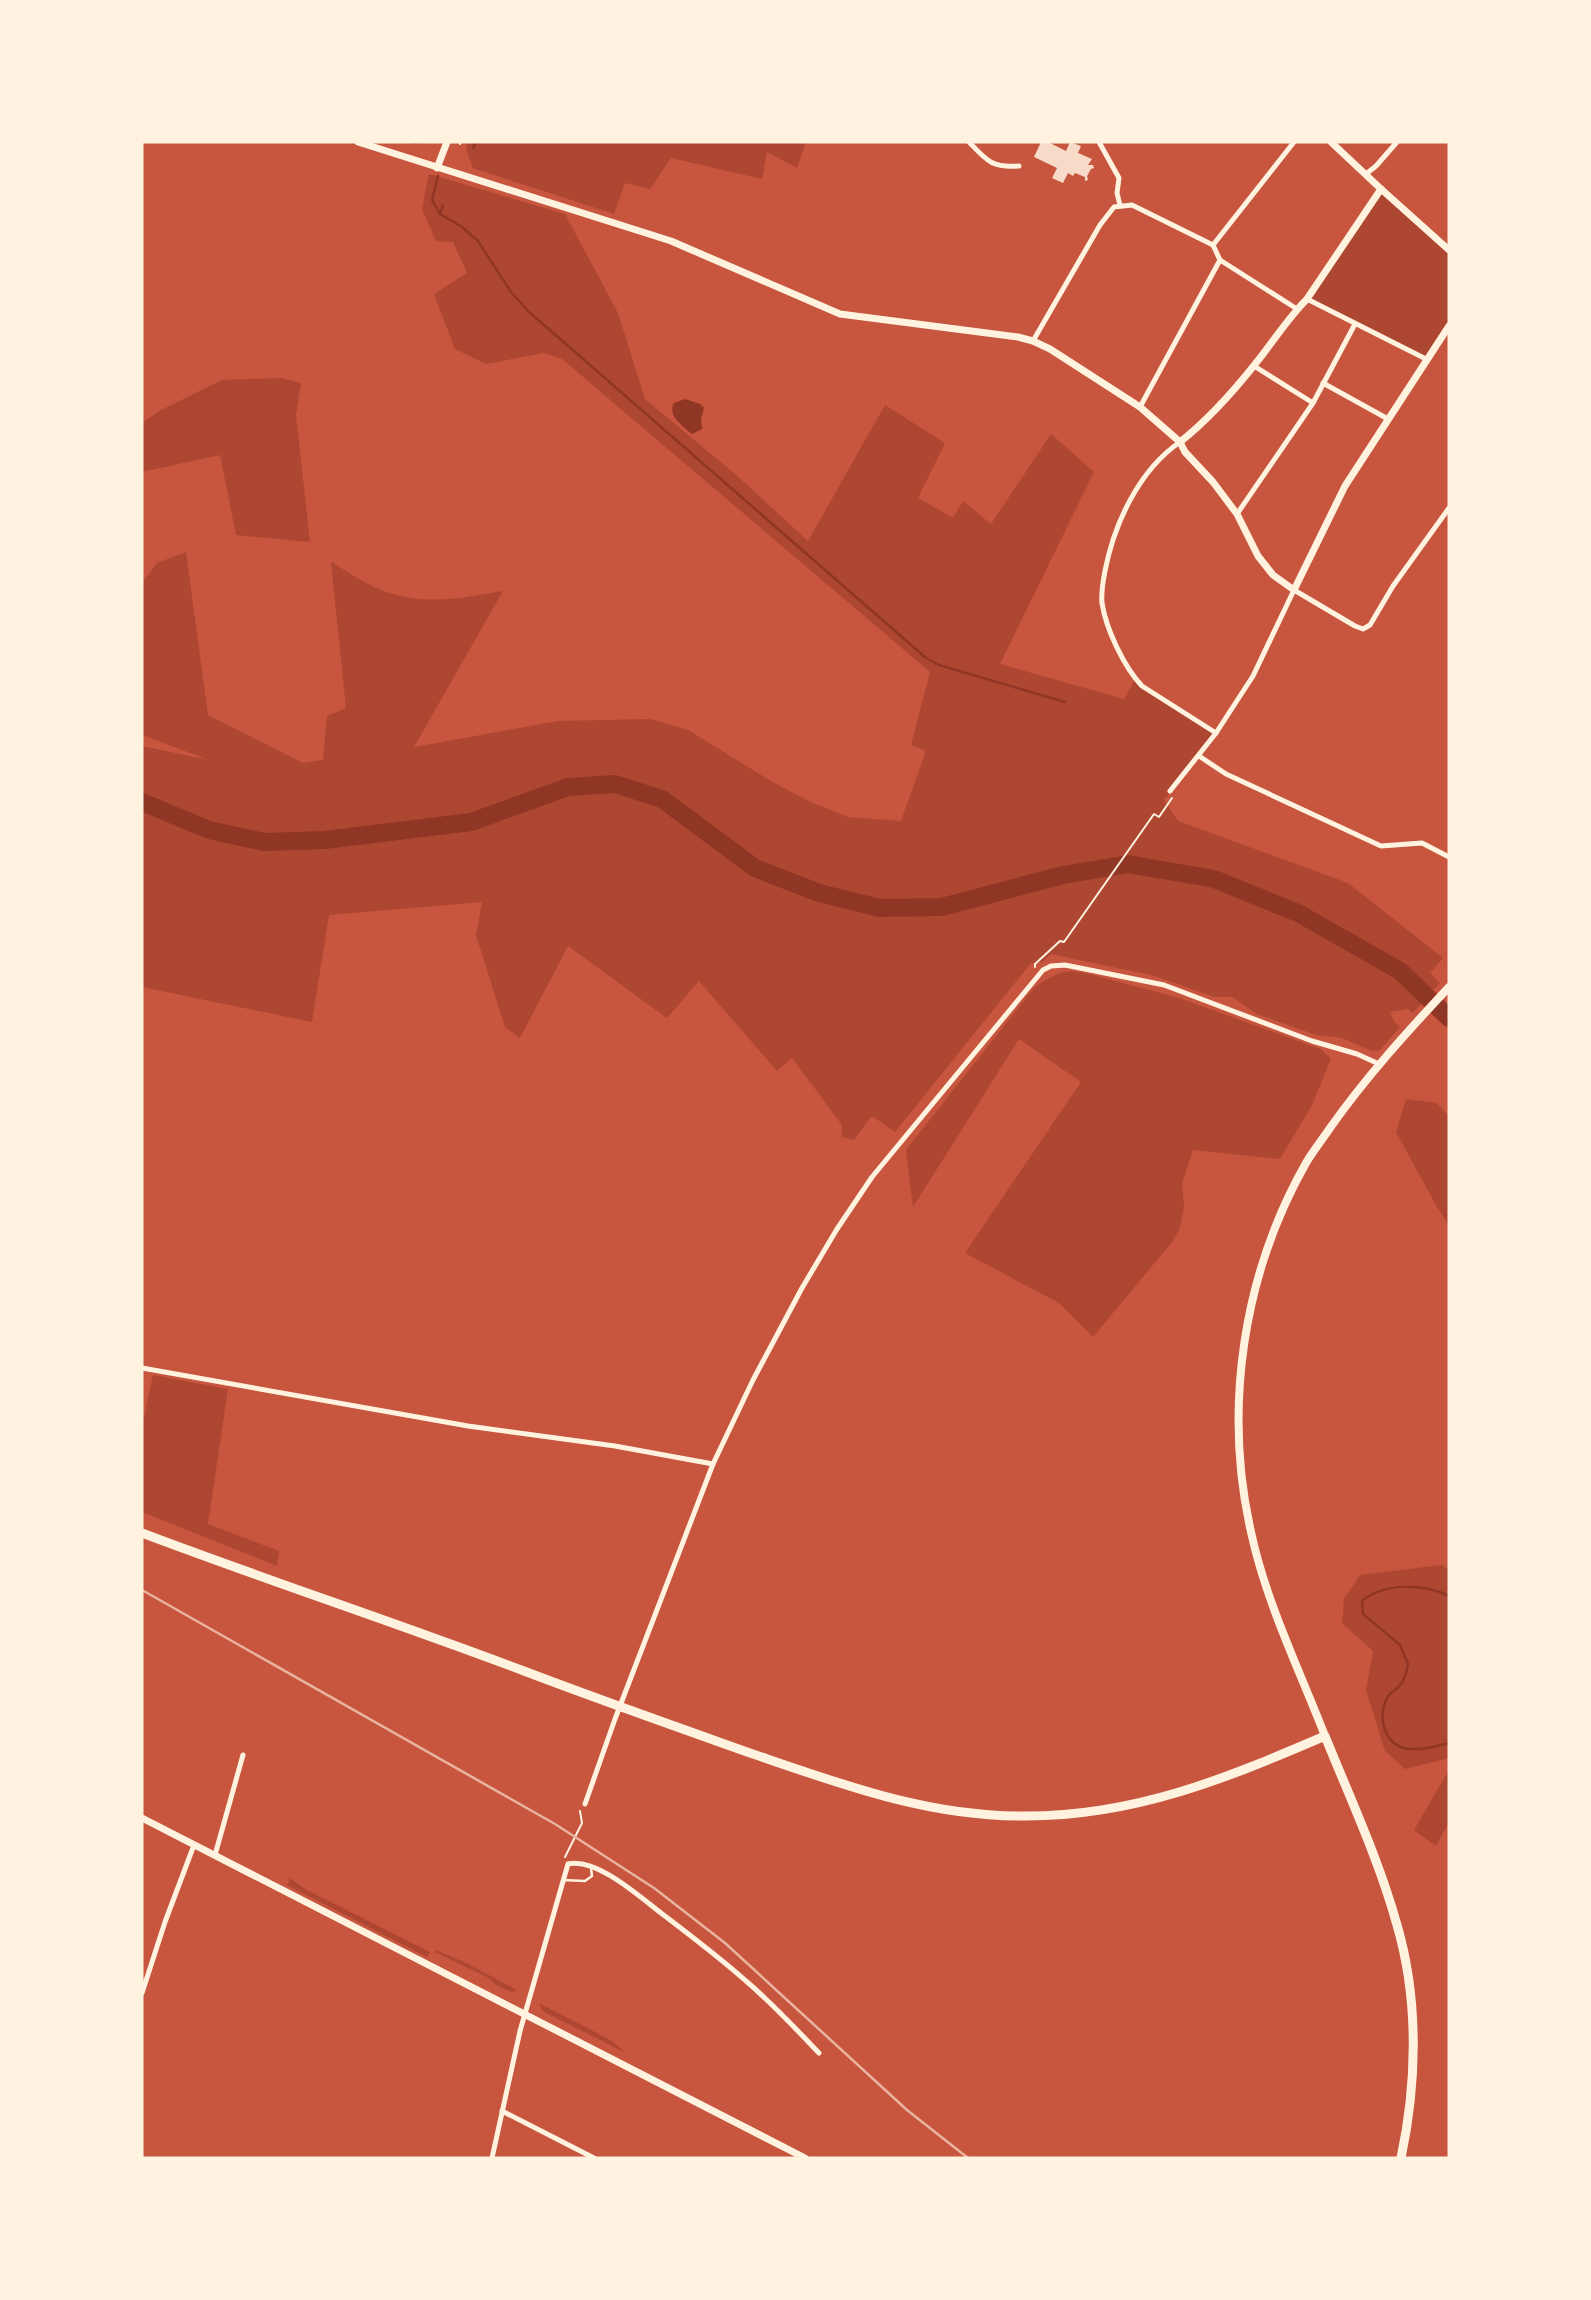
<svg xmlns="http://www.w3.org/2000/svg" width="1591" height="2300" font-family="'Open Sans',sans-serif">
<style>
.green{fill:#ae4732}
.water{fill:#8f3625}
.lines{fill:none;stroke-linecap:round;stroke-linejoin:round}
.stream{stroke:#8f3625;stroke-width:2.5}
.river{stroke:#8f3625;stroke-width:18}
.building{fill:#f7dbc8}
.path{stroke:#fff3e0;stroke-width:2}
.service{stroke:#fff3e0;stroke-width:2.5}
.minor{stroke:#fff3e0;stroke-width:5}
.tertiary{stroke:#fff3e0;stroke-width:7}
.secondary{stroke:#fff3e0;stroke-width:8}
.primary{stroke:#fff3e0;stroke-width:9}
.rail{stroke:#e9b49f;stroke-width:2.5}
</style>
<rect width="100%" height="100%" fill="#c8553d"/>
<g class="green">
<path d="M 468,142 L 806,142 L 797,168 L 767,152 L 762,179 L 671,158 L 650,189 L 625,183 L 614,214 L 473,168 L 466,149 Z"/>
<path d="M 429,174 L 565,214 L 618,313 L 645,399 L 735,474 L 808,541 L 885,405 L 945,443 L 918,498 L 953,518 L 963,501 L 991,524 L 1051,434 L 1094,472 L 1000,664 L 1124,699 L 1135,679 L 1216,733 L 1164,800 L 1178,821 L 1348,883 L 1443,958 L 1430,973 L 1440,983 L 1413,1013 L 1408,1009 L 1390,1012 L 1395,1023 L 1400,1027 L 1380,1050 L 1372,1051 L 1342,1038 L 1316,1035 L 1257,1014 L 1232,997 L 1214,997 L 1155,976 L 1051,954 L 1042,962 L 1031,963 L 895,1132 L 872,1116 L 854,1140 L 842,1137 L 842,1125 L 792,1058 L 777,1071 L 699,981 L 667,1018 L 568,946 L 520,1038 L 505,1027 L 476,935 L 482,902 L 329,915 L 312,1022 L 142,987 L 142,746 L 209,760 L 142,735 L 142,583 L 157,563 L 186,552 L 208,715 L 303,763 L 323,760 L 327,716 L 346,708 L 331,562 C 345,570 359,580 374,587 C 419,607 457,599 503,591 L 414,747 L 558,721 L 650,719 L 688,730 L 776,784 L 811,802 L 848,817 L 901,821 L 926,751 L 911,745 L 930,672 L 562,359 L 544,353 L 486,364 L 455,349 L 434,294 L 467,273 L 453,242 L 436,241 L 422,209 Z"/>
<path d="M 1381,189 L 1449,250 L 1449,326 L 1426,359 L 1307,299 Z"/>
<path d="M 281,378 L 301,383 L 296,415 L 310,542 L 236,535 L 220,455 L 142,472 L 142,423 L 161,410 L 222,380 Z"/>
<path d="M 1071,971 L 1086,973 L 1179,998 L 1321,1049 L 1331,1059 L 1312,1105 L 1280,1159 L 1193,1150 L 1182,1183 L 1184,1206 L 1180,1228 L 1172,1242 L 1093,1337 L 1059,1303 L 965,1253 L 1081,1082 L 1019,1039 L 913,1207 L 906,1150 L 1034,988 C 1046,979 1056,973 1071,971 Z"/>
<path d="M 1406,1099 L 1437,1103 L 1449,1117 L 1449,1225 L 1437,1207 L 1396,1132 Z"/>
<path d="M 153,1375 L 228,1389 L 208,1524 L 279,1551 L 277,1566 L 142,1512 L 142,1427 Z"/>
<path d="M 1441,1565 L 1449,1569 L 1449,1758 L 1405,1769 L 1385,1751 L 1366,1690 L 1373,1651 L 1342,1623 L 1344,1599 L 1360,1575 Z"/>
<path d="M 1449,1770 L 1449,1822 L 1436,1846 L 1414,1830 Z"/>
<path d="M 290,1878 L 305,1889 L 430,1952 L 427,1957 L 287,1885 Z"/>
<path d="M 436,1950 L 466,1963 L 517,1990 L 512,1992 L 498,1986 L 487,1977 L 435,1952 Z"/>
<path d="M 539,2003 L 612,2041 L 626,2053 L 546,2013 L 542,2010 Z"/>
</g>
<path class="water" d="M 685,399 L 700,404 L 704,408 L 701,419 L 702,429 L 692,434 C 683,426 667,416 674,403 Z"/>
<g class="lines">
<g class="stream">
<path d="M 415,142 L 416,143"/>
<path d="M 473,148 L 476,142"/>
<path d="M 438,176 L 432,200 L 440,214"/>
<path d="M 443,205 L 440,214 L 462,227 L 478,241 L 511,292 L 528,311 L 926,658 L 939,665 L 1065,702"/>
<path d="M 1449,1596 C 1424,1584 1385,1582 1362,1601 L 1363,1614 L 1400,1645 L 1408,1664 C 1407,1670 1405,1679 1401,1684 C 1396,1691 1389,1692 1386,1700 C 1377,1720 1386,1748 1411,1749 C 1424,1750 1437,1746 1449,1743"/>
</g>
<path class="river" d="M 142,802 L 209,830 L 264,842 L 325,840 L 471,822 L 568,787 L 615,784 L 662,799 L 755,868 L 819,893 L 880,908 L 942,907 L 1063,875 L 1128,864 L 1214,879 L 1298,913 L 1400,971 L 1449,1018"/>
</g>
<path class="building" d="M 1041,142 L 1048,142 L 1066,151 L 1070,142 L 1081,146 L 1078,153 L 1092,159 L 1088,165 L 1093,165 L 1094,168 L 1091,169 L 1087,176 L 1088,180 L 1085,181 L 1085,177 L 1075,173 L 1073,176 L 1068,173 L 1063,183 L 1052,178 L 1057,168 L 1034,157 Z"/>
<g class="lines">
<g class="path">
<path d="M 460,144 L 461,142"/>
<path d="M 1035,967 L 1035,964 L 1060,941 L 1064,942 L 1154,814 L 1159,817 L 1172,798"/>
<path d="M 565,1857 L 582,1823 L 580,1811"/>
</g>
<path class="service" d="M 563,1880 L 585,1881 L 592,1876 L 591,1868"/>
<g class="minor">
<path d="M 969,142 C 987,161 992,168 1019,166"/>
<path d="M 1099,142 L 1119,178 L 1117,193 L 1120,205"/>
<path d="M 1366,174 L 1376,166 L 1397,142"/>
<path d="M 1213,245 L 1294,142"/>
<path d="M 1220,260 L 1297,309"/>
<path d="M 1307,299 L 1426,359"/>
<path d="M 1033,341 L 1100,225 L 1114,207 L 1132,205 L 1213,245"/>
<path d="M 1254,366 L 1313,403"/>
<path d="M 1323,383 L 1388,419"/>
<path d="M 1140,407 L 1220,260 L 1213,245"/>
<path d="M 1180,442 C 1139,470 1114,524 1105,571 C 1103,581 1101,592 1102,603 C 1106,629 1124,667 1142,686 L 1216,733"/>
<path d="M 1237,514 L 1313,403 L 1355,324"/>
<path d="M 1199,756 L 1226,774 L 1381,846 L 1422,843 L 1449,857"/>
<path d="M 1170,791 L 1216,733 L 1253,676 L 1294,590 L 1355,626 L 1363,629 L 1370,625 L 1393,586 L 1449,508"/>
<path d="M 142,1368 L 468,1426 L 615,1446 L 713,1464"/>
<path d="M 585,1804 L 615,1719 L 713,1464 L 753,1380 L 802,1288 L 837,1229 L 872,1177 L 1043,970 L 1051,966 L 1065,965 L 1164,985 L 1312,1041 L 1357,1054 L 1379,1064"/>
<path d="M 215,1855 L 243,1755"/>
<path d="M 142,1993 L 165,1922 L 194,1845"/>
<path d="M 502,2111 L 594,2158"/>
<path d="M 492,2158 L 520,2031 L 568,1864 C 596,1857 640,1897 661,1913 C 690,1935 719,1957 746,1981 C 772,2003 796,2029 819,2053"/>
</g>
<g class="tertiary">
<path d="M 358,142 L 671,241 L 840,314 L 1018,337 L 1033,341 L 1050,349 L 1140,407 L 1180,442 L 1185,452 L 1213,482 L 1237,514 L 1258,556 L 1273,575 L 1294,590 L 1345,486 L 1449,326"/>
<path d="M 1331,142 L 1381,189 L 1449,250"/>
<path d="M 437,168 L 447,142"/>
<path d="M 1180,442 C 1208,420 1233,392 1256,363 C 1273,342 1288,318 1307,299 L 1381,189"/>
<path d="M 142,1818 L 805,2158"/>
</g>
<path class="secondary" d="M 1325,1736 C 1299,1669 1266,1602 1251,1532 C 1223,1408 1243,1274 1306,1163 C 1313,1151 1322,1140 1330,1128 C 1366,1077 1407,1032 1449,987"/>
<path class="primary" d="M 142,1533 C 269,1581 397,1623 524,1671 C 600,1700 677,1727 753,1754 C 843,1785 930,1817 1026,1816 C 1136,1816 1227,1778 1325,1736 C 1350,1798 1379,1860 1397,1925 C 1419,2000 1417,2083 1401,2158"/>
<path class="rail" d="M 142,1590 L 555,1824 L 654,1888 L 725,1943 L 907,2110 L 968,2158"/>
</g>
<rect width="1591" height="2300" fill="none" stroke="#fff3e0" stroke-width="287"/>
</svg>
